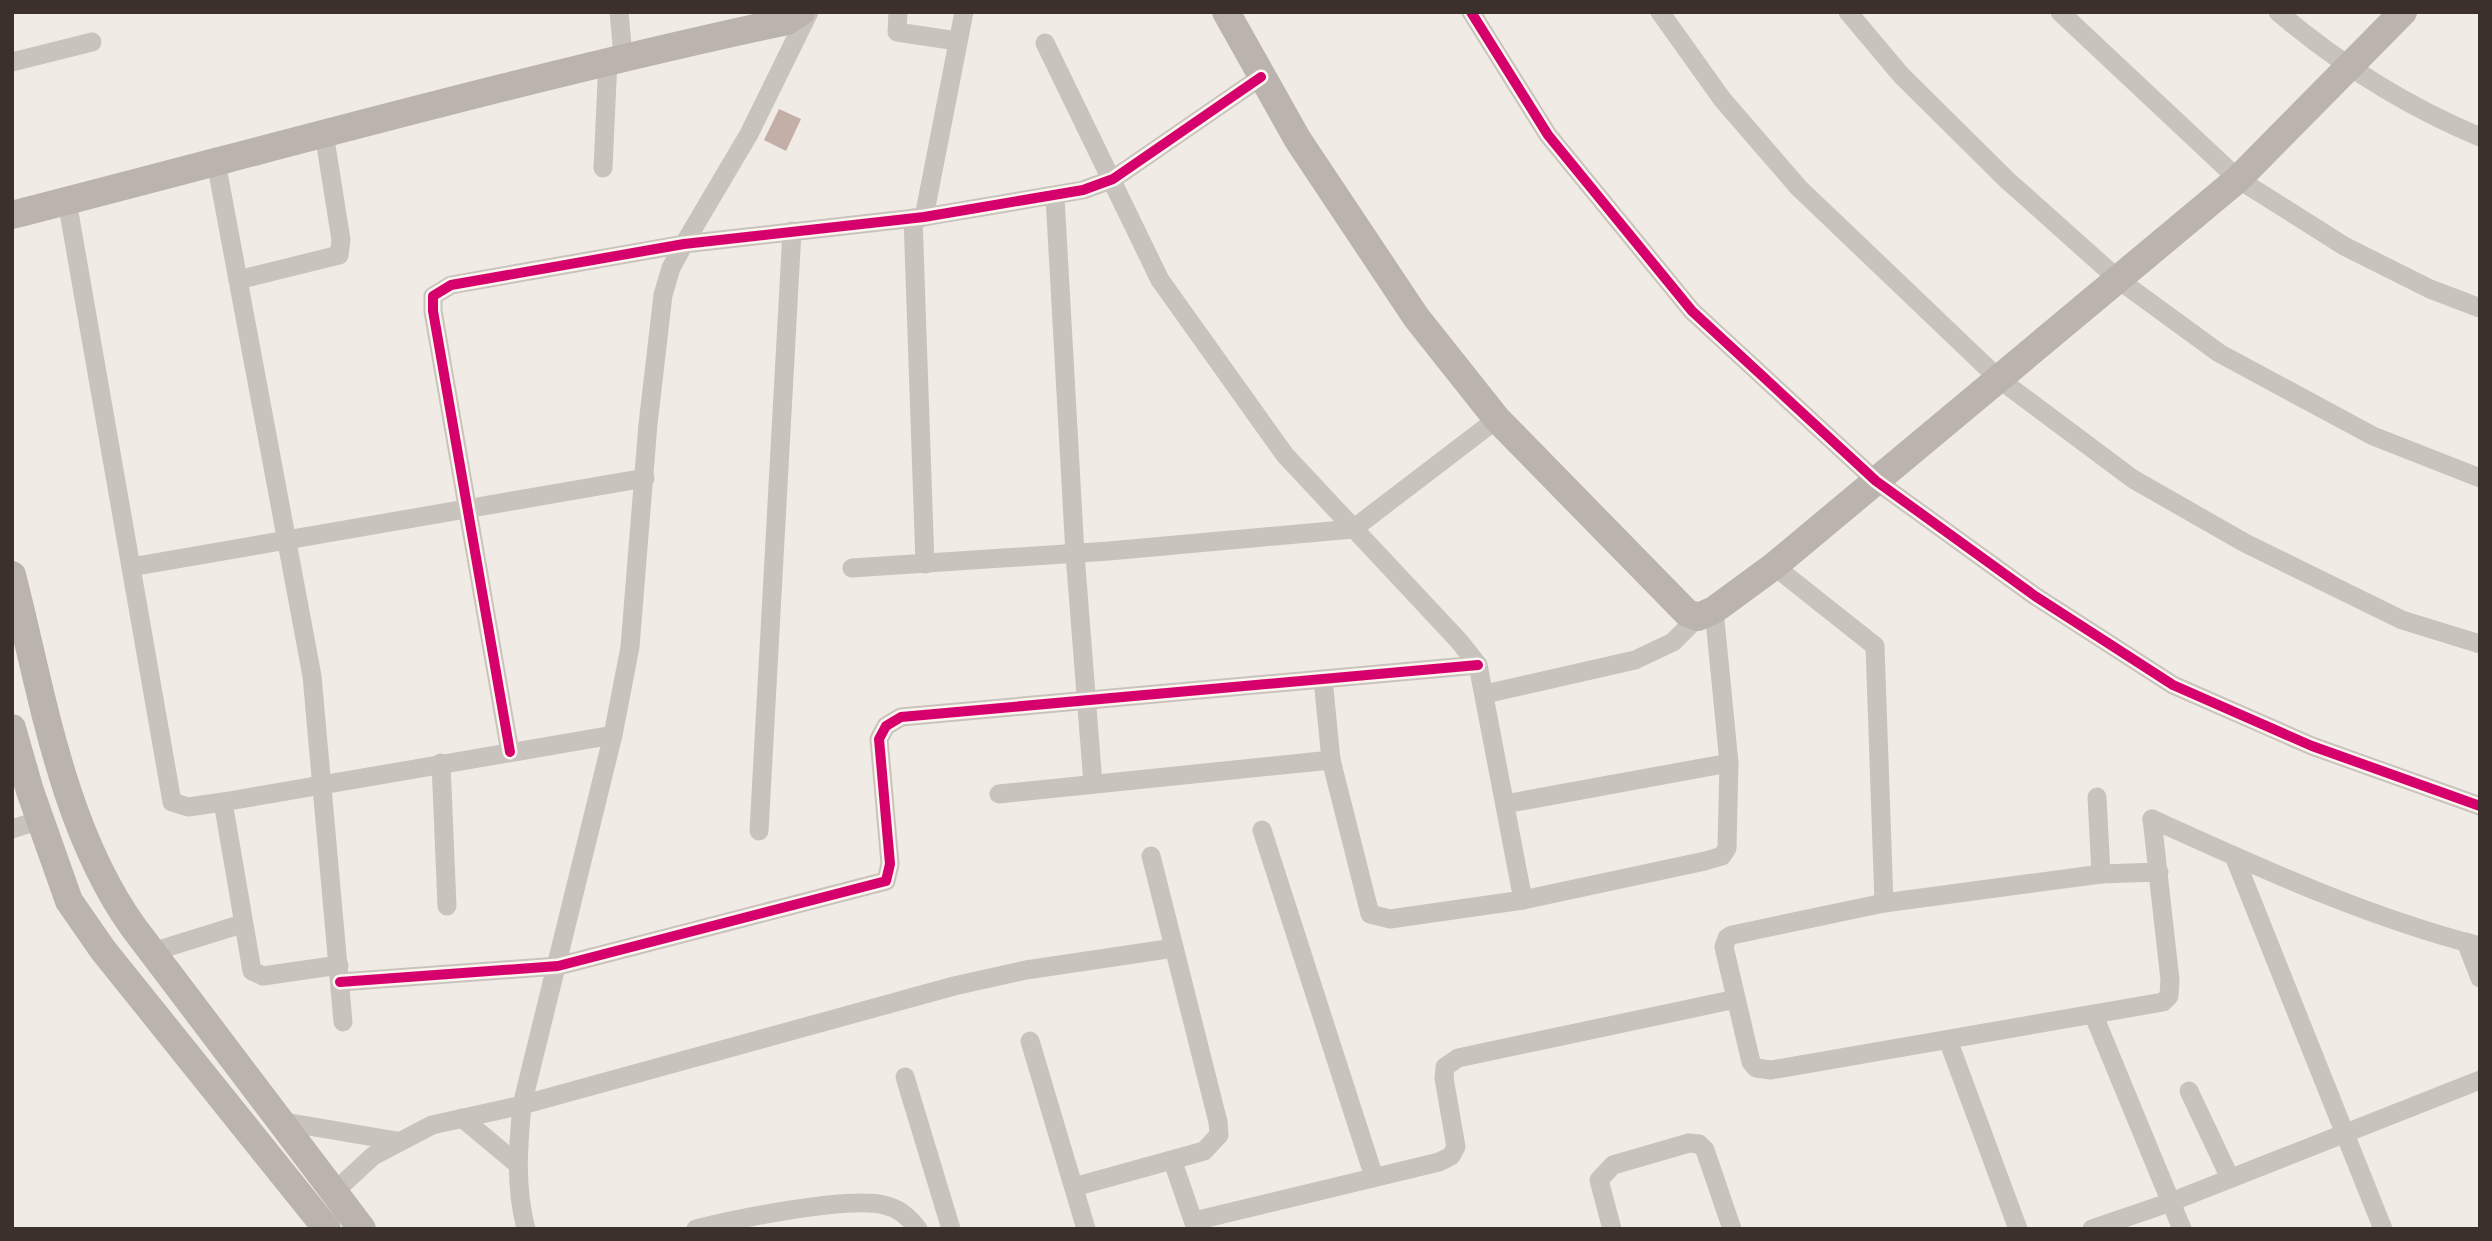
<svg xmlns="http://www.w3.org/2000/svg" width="2492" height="1241" font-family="'IBM Plex Sans',sans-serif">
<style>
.building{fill:#c3afa7}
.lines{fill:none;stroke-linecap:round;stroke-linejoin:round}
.street{stroke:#c9c3be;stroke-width:19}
.secondary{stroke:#bab3ae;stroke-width:28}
.cycleway-casing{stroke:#fbf5ee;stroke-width:15}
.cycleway{stroke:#d6006c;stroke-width:10}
</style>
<rect width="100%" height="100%" fill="#f0ebe5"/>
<path class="building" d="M 779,109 L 801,119 L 786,151 L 764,140 Z"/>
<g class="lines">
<g class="street">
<path d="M 619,12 L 623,56"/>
<path d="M 898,12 L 897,32 L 957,41"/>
<path d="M 1471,12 L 1548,135 L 1692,311 L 1876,481 L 2035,596 L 2173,685 L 2312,746 L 2480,806"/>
<path d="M 1660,12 L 1722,99 L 1799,188 L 1999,379 L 2133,479 L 2245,543 L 2402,620 L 2480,644"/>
<path d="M 1848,12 L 1901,75 L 2007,180 L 2119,280 L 2219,353 L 2373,436 L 2480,478"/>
<path d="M 2060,12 L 2238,179 L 2344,246 L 2430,289 L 2480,308"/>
<path d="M 2278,12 C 2338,63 2408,107 2480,137"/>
<path d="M 1045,43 L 1160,280 L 1285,455 L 1459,641 L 1478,665 L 1523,900"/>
<path d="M 12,62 L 92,42"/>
<path d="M 216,162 L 312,676 L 343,1022"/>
<path d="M 603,168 L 608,60"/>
<path d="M 1055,197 L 1075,554 L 1093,784"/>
<path d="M 67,201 L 172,802 L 188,807 L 223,802 L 613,735"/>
<path d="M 924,217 L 964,12"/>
<path d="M 913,218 L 925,564"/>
<path d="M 238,280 L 339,255 L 341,240 L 324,133"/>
<path d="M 1774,566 L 1875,646 L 1884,903"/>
<path d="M 131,567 L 645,478"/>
<path d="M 852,568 L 1109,551 L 1353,529 L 1497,419"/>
<path d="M 1323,679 L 1331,760 L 1370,914 L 1390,919 L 1523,900 L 1705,861 L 1722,856 L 1727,848 L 1729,763 L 1714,610"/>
<path d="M 1485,694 L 1635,660 L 1673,642 L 1698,617"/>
<path d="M 510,752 L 433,311 L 433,296 L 451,285 L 684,244 L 924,217 L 1083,190 L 1113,179 L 1261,77"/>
<path d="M 441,763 L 447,906"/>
<path d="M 999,794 L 1331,760"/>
<path d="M 2097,797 L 2101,874"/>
<path d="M 223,802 L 252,971 L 263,976 L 339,965"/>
<path d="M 1505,804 L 1729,763"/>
<path d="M 2152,819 L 2170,980 L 2169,996 L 2163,1002 L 1771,1070 L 1756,1068 L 1751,1062 L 1724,947 L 1727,938 L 1732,935 L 1884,903 L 2101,874 L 2159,872"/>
<path d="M 2152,819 C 2258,867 2366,917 2480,946"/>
<path d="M 12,829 L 40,820"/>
<path d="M 1262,830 L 1374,1177"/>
<path d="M 759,831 L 792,231"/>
<path d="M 2234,856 L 2383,1229"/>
<path d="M 2466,942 L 2480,978"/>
<path d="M 152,952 L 242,924"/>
<path d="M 340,982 L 558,966 L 886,881 L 890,864 L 879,739 L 886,726 L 901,717 L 1478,665"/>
<path d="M 2094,1016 L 2182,1229"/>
<path d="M 1948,1040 L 2018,1229"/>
<path d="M 1030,1041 L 1086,1229"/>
<path d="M 905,1077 L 951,1229"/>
<path d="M 2189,1091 L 2230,1178"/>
<path d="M 462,1118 L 516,1163"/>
<path d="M 279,1121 L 397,1141"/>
<path d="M 1173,1162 L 1196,1229"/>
<path d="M 1074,1187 L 1204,1151 L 1219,1135 L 1218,1122 L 1151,856"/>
<path d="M 333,1193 L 373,1156 L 432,1125 L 522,1105 L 954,986 L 1026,970 L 1174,948"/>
<path d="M 1194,1221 L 1439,1162 L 1451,1156 L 1456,1147 L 1444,1078 L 1445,1067 L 1458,1058 L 1736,999"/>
<path d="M 526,1229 C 515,1186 518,1148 522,1105 L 613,735 L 630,647 L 648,424 L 663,295 L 671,268 L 684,244 L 749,134 L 809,12"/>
<path d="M 696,1229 C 736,1219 847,1196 884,1205 C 899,1208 909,1217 918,1229"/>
<path d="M 1612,1229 L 1599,1180 L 1613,1165 L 1689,1143 L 1699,1144 L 1705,1150 L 1732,1229"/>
<path d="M 2092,1229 L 2171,1202 L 2480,1080"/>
</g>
<g class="secondary">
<path d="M 1226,12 L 1298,140 L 1416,317 L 1497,419 L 1687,613 L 1698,617 L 1714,610 L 1774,566 L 2238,179 L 2403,12"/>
<path d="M 12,215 C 270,149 526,77 787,21 L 801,12"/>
<path d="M 12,575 C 42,692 62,828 134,928 L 362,1229"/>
<path d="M 12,728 L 30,791 L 69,901 L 103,950 L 327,1229"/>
</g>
<g class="cycleway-casing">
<g id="cycleway">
<path d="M 1471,12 L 1548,135 L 1692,311 L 1876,481 L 2035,596 L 2173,685 L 2312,746 L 2480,806"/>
<path d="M 510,752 L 433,311 L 433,296 L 451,285 L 684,244 L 924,217 L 1083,190 L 1113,179 L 1261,77"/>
<path d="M 340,982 L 558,966 L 886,881 L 890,864 L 879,739 L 886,726 L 901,717 L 1478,665"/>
</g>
</g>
<use href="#cycleway" class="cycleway"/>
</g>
<rect width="2492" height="1241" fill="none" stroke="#3b302b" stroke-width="28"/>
</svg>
